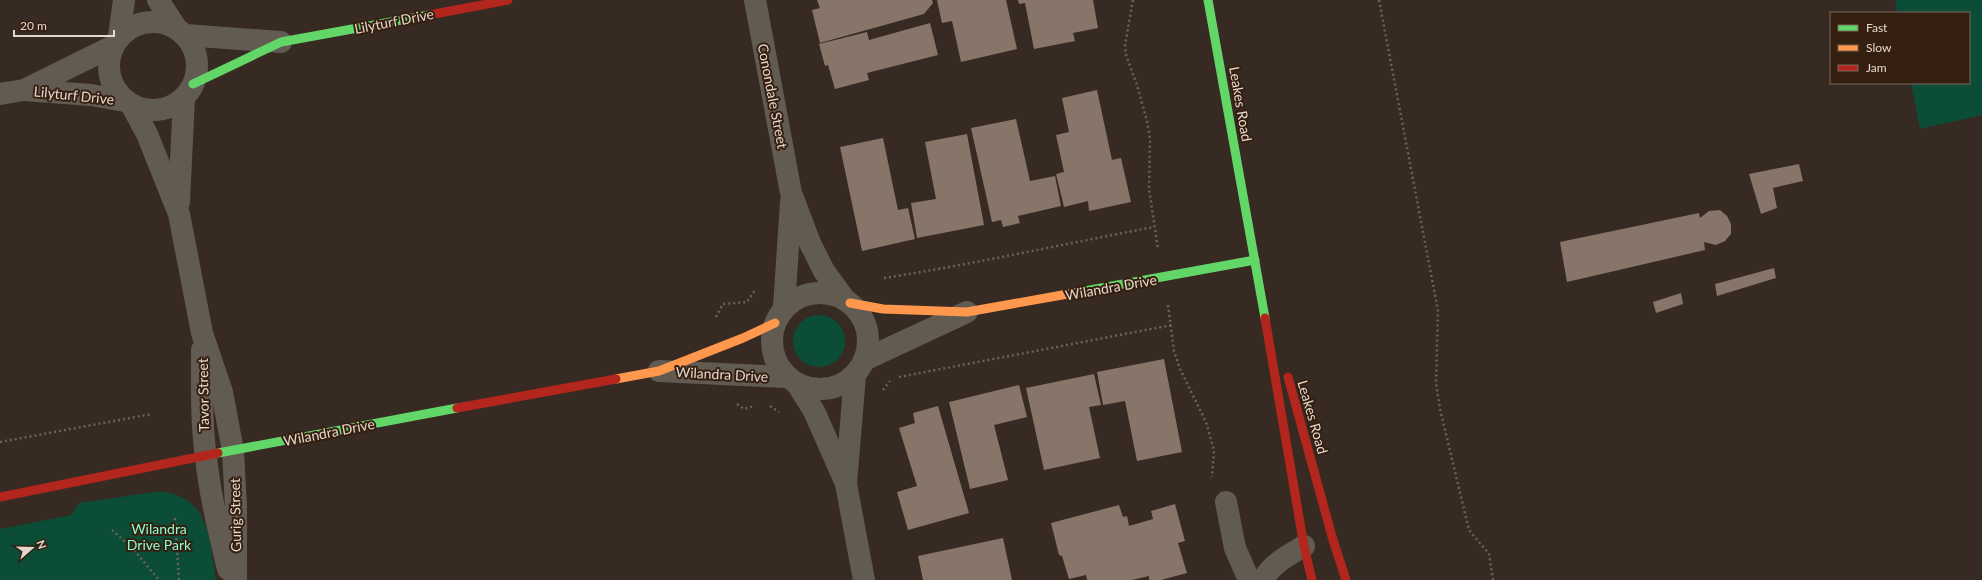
<svg xmlns="http://www.w3.org/2000/svg" width="1982" height="580" font-family="Lato,sans-serif">
<style>
.green{fill:#0c4d37}
.building{fill:#87756a}
.lines{fill:none;stroke-linecap:round;stroke-linejoin:round}
.path{stroke:#6a635c;stroke-width:2.5;stroke-dasharray:2 3;stroke-linecap:butt}
.street{stroke:#625b52;stroke-width:22}
.fast{stroke:#63d668;stroke-width:9}
.slow{stroke:#ff974d;stroke-width:9}
.jam{stroke:#b3261e;stroke-width:9}
.labels{text-anchor:middle;dominant-baseline:central;stroke-width:4;stroke-linejoin:round;paint-order:stroke}
.street-label{font-size:14px;fill:#e6d7cd;stroke:#341f10}
.park-label{font-size:14px;fill:#8bfacb;stroke:#341f10}
</style>
<rect width="100%" height="100%" fill="#372a22"/>
<g class="green">
<path d="M 1895,0 L 1982,0 L 1982,115 L 1920,129 L 1911,83 L 1969,83 L 1969,13 L 1897,13 Z"/>
<circle cx="819" cy="341" r="26"/>
<path d="M 161,491 C 211,498 209,540 216,580 L 0,580 L 0,529 L 71,515 L 79,503 Z"/>
</g>
<g class="building">
<path d="M 817,0 L 932,0 L 933,3 L 924,14 L 820,43 L 812,10 L 820,8 Z"/>
<path d="M 937,0 L 1006,0 L 1017,49 L 961,62 L 952,21 L 942,23 Z"/>
<path d="M 1018,0 L 1093,0 L 1098,28 L 1073,33 L 1075,41 L 1034,49 L 1025,3 L 1019,4 Z"/>
<path d="M 930,23 L 938,55 L 867,73 L 869,80 L 835,89 L 828,65 L 825,66 L 819,44 L 867,32 L 869,40 Z"/>
<path d="M 1097,90 L 1112,160 L 1121,158 L 1131,202 L 1089,211 L 1088,201 L 1064,207 L 1056,174 L 1064,172 L 1056,135 L 1069,132 L 1062,98 Z"/>
<path d="M 1016,119 L 1030,181 L 1055,176 L 1061,206 L 1018,216 L 1020,223 L 1003,227 L 1001,220 L 992,222 L 971,128 Z"/>
<path d="M 967,134 L 984,225 L 917,238 L 911,203 L 936,199 L 925,142 Z"/>
<path d="M 883,138 L 898,210 L 908,208 L 915,239 L 862,251 L 840,147 Z"/>
<path d="M 1799,164 L 1803,181 L 1773,188 L 1777,208 L 1761,214 L 1749,174 Z"/>
<path d="M 1720,210 L 1727,216 L 1731,224 L 1731,234 L 1725,241 L 1716,245 L 1704,242 L 1705,250 L 1567,282 L 1560,242 L 1699,213 L 1700,218 L 1709,211 Z"/>
<path d="M 1774,268 L 1776,278 L 1717,296 L 1715,284 Z"/>
<path d="M 1681,293 L 1683,304 L 1656,313 L 1653,302 Z"/>
<path d="M 1164,359 L 1182,452 L 1137,461 L 1125,401 L 1103,405 L 1097,372 Z"/>
<path d="M 1094,374 L 1101,405 L 1089,407 L 1100,458 L 1044,470 L 1026,388 Z"/>
<path d="M 1019,385 L 1027,417 L 994,425 L 1008,480 L 970,489 L 949,402 Z"/>
<path d="M 938,406 L 969,513 L 908,530 L 897,492 L 917,486 L 899,428 L 915,423 L 913,413 Z"/>
<path d="M 1175,504 L 1185,541 L 1178,543 L 1187,573 L 1161,580 L 1149,580 L 1149,576 L 1132,580 L 1087,580 L 1086,575 L 1069,579 L 1062,556 L 1059,555 L 1051,523 L 1119,505 L 1123,517 L 1127,516 L 1129,526 L 1153,519 L 1151,511 Z"/>
<path d="M 1003,538 L 1012,580 L 923,580 L 918,556 Z"/>
</g>
<g class="lines">
<g class="path">
<path d="M 1133,0 L 1125,45 L 1126,55 L 1137,85 L 1147,121 L 1150,138 L 1149,189 L 1158,249"/>
<path d="M 1379,0 L 1438,311 L 1436,383 L 1440,409 L 1469,530 L 1489,554 L 1493,580"/>
<path d="M 884,278 C 974,264 1064,244 1154,227"/>
<path d="M 1168,305 L 1174,351 L 1180,369 L 1206,422 L 1214,450 L 1212,477"/>
<path d="M 716,317 L 723,304 L 747,302 L 755,290"/>
<path d="M 899,377 L 1172,325"/>
<path d="M 883,390 L 890,381"/>
<path d="M 737,404 L 744,409 L 754,406"/>
<path d="M 770,406 L 779,412"/>
<path d="M 0,442 L 152,414"/>
<path d="M 175,518 L 179,580"/>
<path d="M 112,530 L 133,549 L 159,580"/>
</g>
<g class="street">
<path d="M 158,0 L 177,29"/>
<path d="M 755,0 L 791,193 L 810,243 L 824,271 L 845,300"/>
<circle cx="153" cy="66" r="44"/>
<path d="M 185,35 L 281,42"/>
<path d="M 119,36 L 124,0"/>
<path d="M 24,90 L 91,95 L 125,101"/>
<path d="M 0,94 L 24,90 L 113,46"/>
<path d="M 132,106 L 147,134 L 179,214 L 202,333 L 222,392 L 233,451 L 236,507 L 236,580"/>
<path d="M 179,202 L 184,98"/>
<circle cx="820" cy="341" r="48"/>
<path d="M 784,307 L 791,202"/>
<path d="M 202,350 C 202,386 201,422 206,458 C 210,495 219,532 228,569"/>
<path d="M 864,360 L 967,312"/>
<path d="M 659,371 L 786,377"/>
<path d="M 855,375 L 846,484 L 864,580"/>
<path d="M 797,384 L 814,411 L 844,479"/>
<path d="M 1226,502 L 1235,548 L 1249,580"/>
<path d="M 1263,580 C 1271,564 1289,555 1304,546"/>
</g>
<g class="fast">
<path d="M 1208,0 L 1265,318"/>
<path d="M 193,84 L 281,42 L 429,15"/>
<path d="M 1079,292 L 1255,260"/>
<path d="M 218,453 L 457,408"/>
</g>
<g class="slow">
<path d="M 850,303 L 883,309 L 967,312 L 1079,292"/>
<path d="M 616,379 L 659,371 L 743,338 L 775,323"/>
</g>
<g class="jam">
<path d="M 429,15 L 508,0"/>
<path d="M 1265,318 L 1304,546 L 1312,580"/>
<path d="M 1288,377 L 1333,540 L 1346,580"/>
<path d="M 457,408 L 616,379"/>
<path d="M 0,497 L 218,453"/>
</g>
</g>
<g class="labels">
<g class="street-label">
<text transform="translate(394 21) rotate(-11)">Lilyturf Drive</text>
<text transform="translate(74 95) rotate(6)">Lilyturf Drive</text>
<text transform="translate(773 96) rotate(79)">Conondale Street</text>
<text transform="translate(1241 104) rotate(80)">Leakes Road</text>
<text transform="translate(1111 287) rotate(-10)">Wilandra Drive</text>
<text transform="translate(722 374) rotate(3)">Wilandra Drive</text>
<text transform="translate(203 395) rotate(-91)">Tavor Street</text>
<text transform="translate(1313 417) rotate(74)">Leakes Road</text>
<text transform="translate(329 432) rotate(-11)">Wilandra Drive</text>
<text transform="translate(235 515) rotate(-91)">Gurig Street</text>
</g>
<g class="park-label">
<text x="159" y="528">Wilandra<tspan x="159" dy="16">Drive Park</tspan></text>
</g>
</g>
<rect x="1830" y="12" width="140" height="72" fill="#341f10" stroke="#7b695c"/>
<rect x="1838" y="25" width="20" height="6" fill="#63d668" stroke="#7b695c"/>
<text x="1866" y="32" font-size="12" fill="#e6d7cd">Fast</text>
<rect x="1838" y="45" width="20" height="6" fill="#ff974d" stroke="#7b695c"/>
<text x="1866" y="52" font-size="12" fill="#e6d7cd">Slow</text>
<rect x="1838" y="65" width="20" height="6" fill="#b3261e" stroke="#7b695c"/>
<text x="1866" y="72" font-size="12" fill="#e6d7cd">Jam</text>
<g transform="translate(32 548) rotate(70)" stroke="#341f10" stroke-width="3" paint-order="stroke">
<path d="M0-3L7 15L0 10L-7 15Z" fill="#e6d7cd"/>
<text y="-6" font-size="11" font-weight="bold" text-anchor="middle" fill="#e6d7cd">N</text>
</g>
<path d="M14 30v6h100v-6" fill="none" stroke="#e6d7cd" stroke-width="2"/>
<text x="20" y="30" font-size="12" fill="#e6d7cd" stroke="#341f10" stroke-width="3" paint-order="stroke">20 m</text>
</svg>
